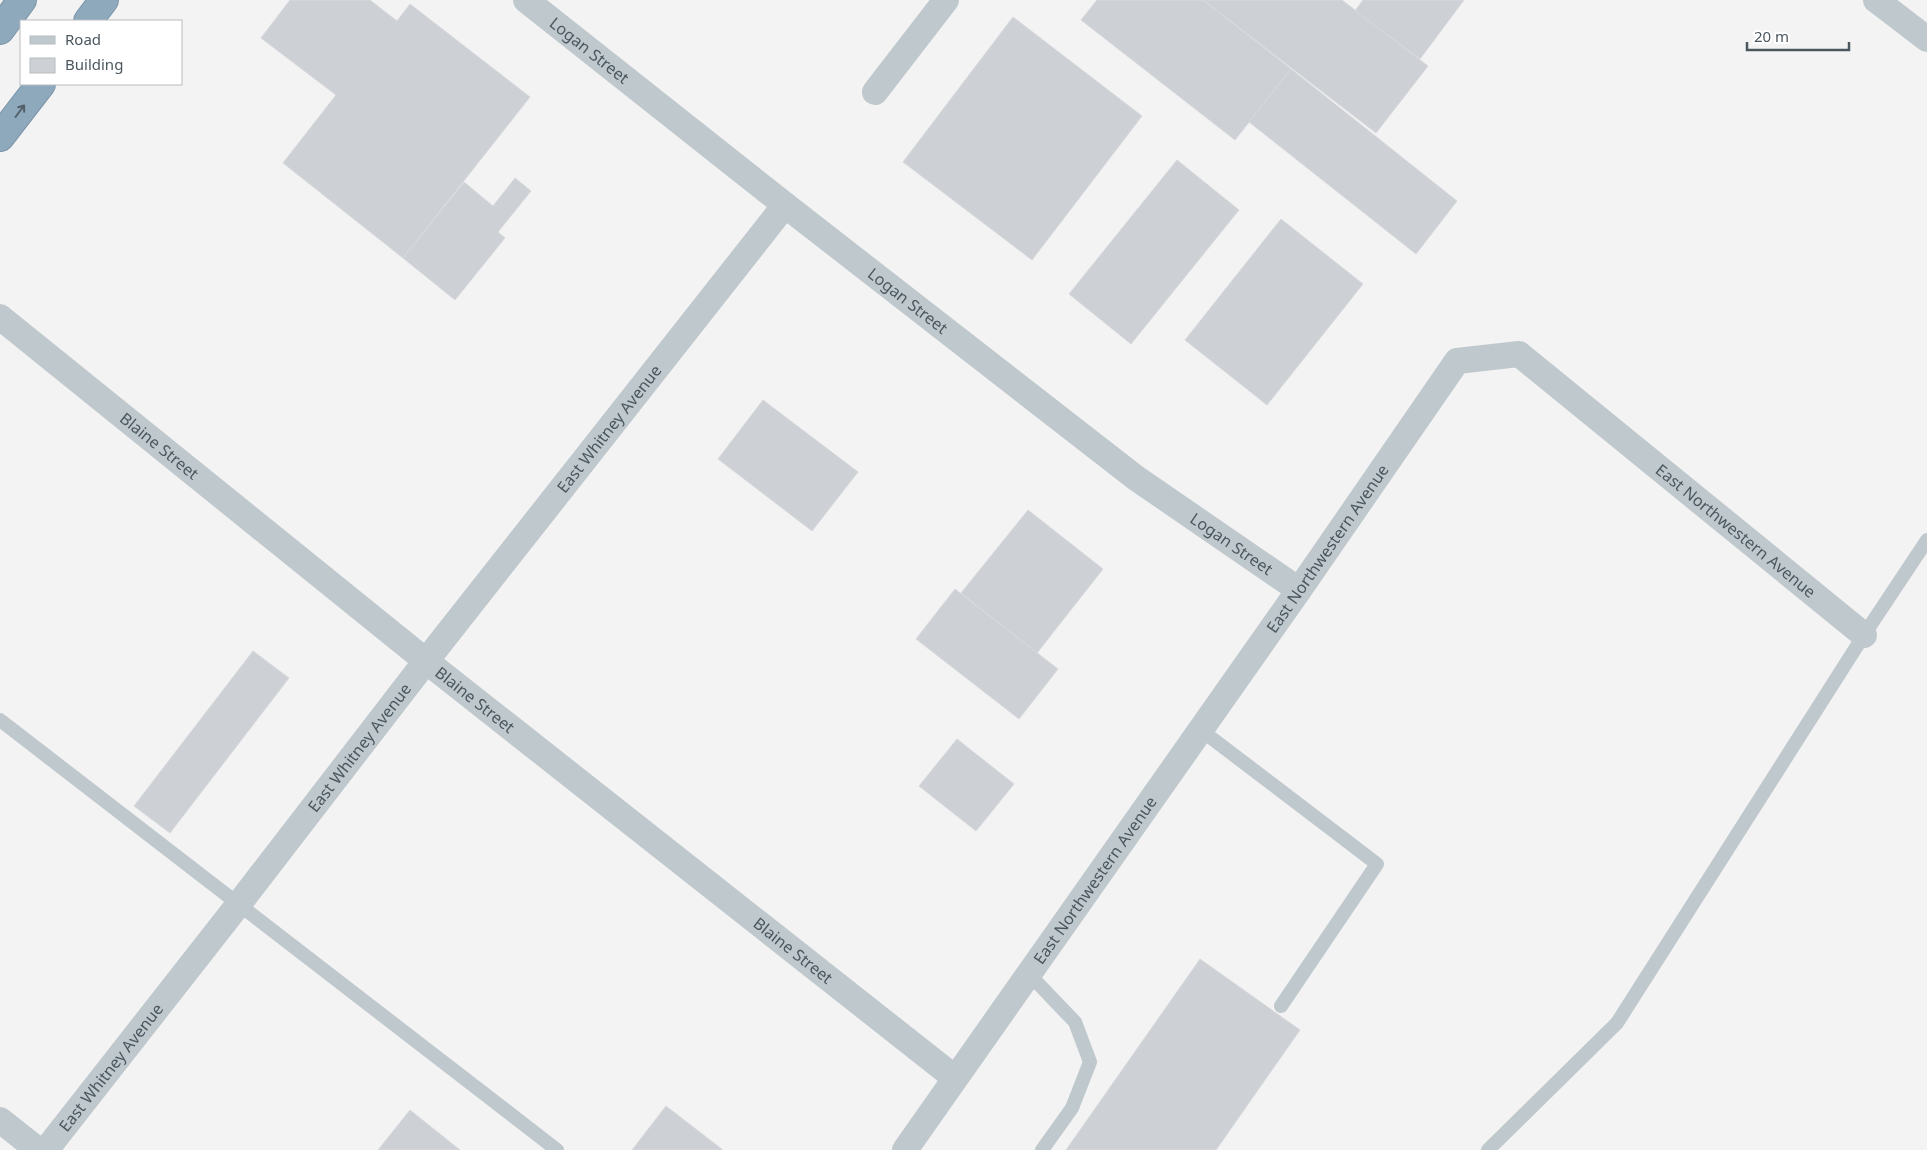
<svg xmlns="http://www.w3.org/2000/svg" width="1927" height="1150" font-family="'Noto Sans',sans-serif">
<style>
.building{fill:#cdd0d4;stroke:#d7d9dd}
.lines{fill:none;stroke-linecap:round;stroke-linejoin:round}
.highway-casing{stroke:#7a94a8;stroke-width:30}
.lane{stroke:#bfc8cd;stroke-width:14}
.street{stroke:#bfc8cd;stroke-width:26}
.highway{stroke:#8fa9bc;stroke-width:28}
.oneway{stroke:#525f68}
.labels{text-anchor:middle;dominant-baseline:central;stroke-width:4;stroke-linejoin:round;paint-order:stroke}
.street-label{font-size:16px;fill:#4b575f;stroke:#fff}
</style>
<rect width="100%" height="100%" fill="#f4f3f3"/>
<g class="building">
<path d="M 290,0 L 370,0 L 397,21 L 410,4 L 530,97 L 403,258 L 283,163 L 336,95 L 261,38 Z"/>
<path d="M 1097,0 L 1203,0 L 1291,69 L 1235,140 L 1081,20 Z"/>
<path d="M 1203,0 L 1342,0 L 1428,66 L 1376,133 Z"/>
<path d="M 1363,0 L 1464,0 L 1420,59 L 1355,11 Z"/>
<path d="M 1013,17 L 1142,116 L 1032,260 L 903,162 Z"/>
<path d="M 1291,69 L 1457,201 L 1416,254 L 1249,122 Z"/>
<path d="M 1177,160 L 1239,210 L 1131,344 L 1069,294 Z"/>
<path d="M 515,178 L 531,191 L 498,232 L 505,238 L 455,300 L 403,258 L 464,182 L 493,206 Z"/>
<path d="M 1281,219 L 1363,284 L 1267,405 L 1185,340 Z"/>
<path d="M 763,400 L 858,472 L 812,531 L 718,459 Z"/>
<path d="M 1028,510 L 1103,569 L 1037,653 L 961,593 Z"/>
<path d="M 955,589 L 1058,669 L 1019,719 L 916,639 Z"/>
<path d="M 253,651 L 289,678 L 170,833 L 134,806 Z"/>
<path d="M 957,739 L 1014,784 L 976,831 L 919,786 Z"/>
<path d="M 1200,959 L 1300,1030 L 1216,1150 L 1066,1150 Z"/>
<path d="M 666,1106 L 723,1150 L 632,1150 Z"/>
<path d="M 410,1110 L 460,1150 L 378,1150 Z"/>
</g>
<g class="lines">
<g class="highway-casing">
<g id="highway">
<path d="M 88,21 L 104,0"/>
<path d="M 0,30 L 22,0"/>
<path d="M 0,137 L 41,84"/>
</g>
</g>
<g class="lane">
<path d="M 0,720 L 557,1150"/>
<path d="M 1201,730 L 1377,864 L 1281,1006"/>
<path d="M 1029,974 L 1075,1022 L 1090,1062 L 1072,1108 L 1042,1150"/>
<path d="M 1488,1150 L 1617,1023 L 1864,635 L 1927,540"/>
</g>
<g class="street">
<path id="s1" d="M 526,0 L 785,205 L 1136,478 L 1299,590"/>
<path d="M 1876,0 L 1927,39"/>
<path d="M 875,92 L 946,0"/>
<path id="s2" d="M 0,317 L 426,661 L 955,1078"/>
<path d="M 0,1120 L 38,1150"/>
<path id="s3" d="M 46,1150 L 238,905 L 426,661 L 785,205"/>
<path id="s4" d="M 905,1150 L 1299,590 L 1457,361 L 1519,354 L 1864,635"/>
</g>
<use href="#highway" class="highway"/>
</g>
<defs><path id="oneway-shaft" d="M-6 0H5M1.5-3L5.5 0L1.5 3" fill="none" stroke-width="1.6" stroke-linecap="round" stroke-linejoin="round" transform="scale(1.25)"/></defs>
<use class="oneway" href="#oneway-shaft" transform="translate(20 111) rotate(-53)"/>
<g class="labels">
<g class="street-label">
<text stroke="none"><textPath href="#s1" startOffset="81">Logan Street</textPath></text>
<text stroke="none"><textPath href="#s1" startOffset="486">Logan Street</textPath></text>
<text stroke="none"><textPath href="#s3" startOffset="915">East Whitney Avenue</textPath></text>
<text stroke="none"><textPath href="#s2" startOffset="205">Blaine Street</textPath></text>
<text stroke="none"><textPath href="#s4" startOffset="1305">East Northwestern Avenue</textPath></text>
<text stroke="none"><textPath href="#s1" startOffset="891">Logan Street</textPath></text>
<text stroke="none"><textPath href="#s4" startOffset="735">East Northwestern Avenue</textPath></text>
<text stroke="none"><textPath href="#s2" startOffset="610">Blaine Street</textPath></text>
<text stroke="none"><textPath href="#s3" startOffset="510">East Whitney Avenue</textPath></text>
<text stroke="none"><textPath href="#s4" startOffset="330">East Northwestern Avenue</textPath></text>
<text stroke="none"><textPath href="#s2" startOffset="1015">Blaine Street</textPath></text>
<text stroke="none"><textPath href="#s3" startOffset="105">East Whitney Avenue</textPath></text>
</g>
</g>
<rect x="20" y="20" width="162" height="65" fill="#ffffff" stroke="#b7bcbf"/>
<rect x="30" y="36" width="25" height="8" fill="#bfc8cd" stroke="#b7bcbf"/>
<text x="65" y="45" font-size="15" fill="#4b575f">Road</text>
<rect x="30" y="58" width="25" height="15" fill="#cdd0d4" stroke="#b7bcbf"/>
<text x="65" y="70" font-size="15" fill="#4b575f">Building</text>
<path d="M1747 42v8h102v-8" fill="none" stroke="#4b575f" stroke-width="2.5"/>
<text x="1754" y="42" font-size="15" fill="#4b575f" stroke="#ffffff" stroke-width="4" paint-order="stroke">20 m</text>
</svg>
